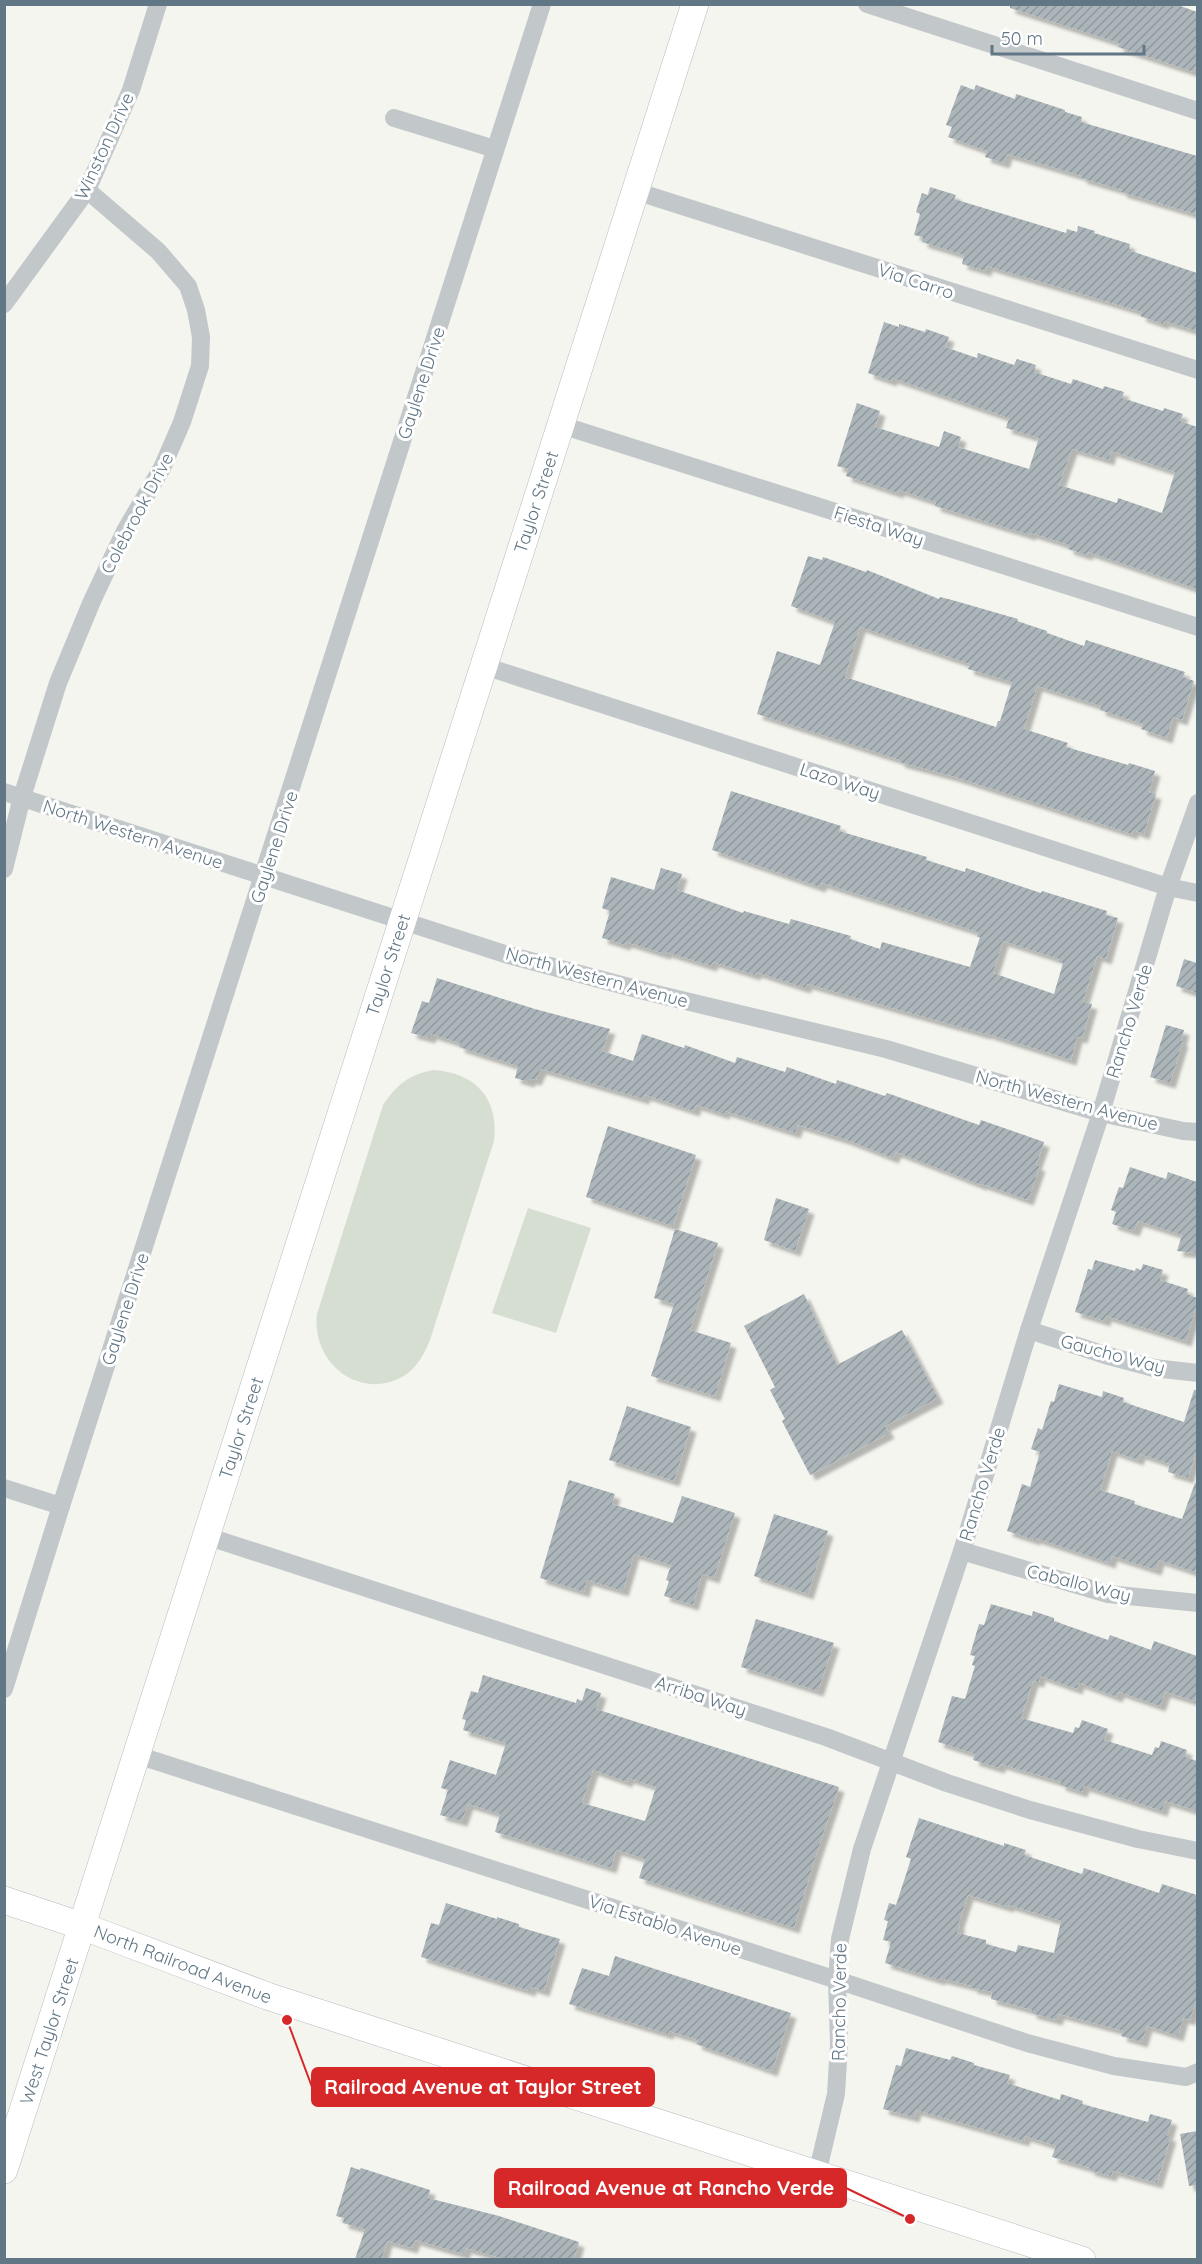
<svg xmlns="http://www.w3.org/2000/svg" width="1202" height="2264" font-family="Quicksand,sans-serif">
<style>
.grass{fill:#d6ddd1}
.building{fill:url(#building-hatch);fill-rule:evenodd;filter:url(#shadow)}
.lines{fill:none;stroke-linecap:round;stroke-linejoin:round}
.secondary-casing{stroke:#b6bcc0;stroke-width:28}
.street{stroke:#c2c7ca;stroke-width:18}
.secondary{stroke:#fff;stroke-width:27}
.labels{text-anchor:middle;dominant-baseline:central;stroke-width:6;stroke-linejoin:round;paint-order:stroke}
.street-label{font-size:18px;fill:#617785;stroke:#fff}
.leader{fill:none;stroke:#d62828;stroke-width:2}
.callout-dot{fill:#d62828;stroke:#fff;stroke-width:2}
.callout{fill:#d62828;stroke:#d62828;stroke-width:2}
.callout-label{font-size:20px;text-anchor:middle;font-weight:bold;fill:#fff}
</style>
<defs>
<pattern id="building-hatch" width="6" height="6" patternUnits="userSpaceOnUse" patternTransform="scale(1.5)"><rect width="6" height="6" fill="#acb6ba"/><path d="M-1 1l2-2M0 6l6-6M5 7l2-2" fill="none" stroke="#8f999d"/></pattern>
<filter id="shadow"><feDropShadow dx="5.5" dy="5.5" stdDeviation="1.5" flood-color="#0004"/></filter>
</defs>
<rect width="100%" height="100%" fill="#f5f5f0"/>
<g class="grass">
<path d="M 434,1070 C 476,1073 499,1099 494,1141 L 430,1340 C 424,1355 416,1369 402,1377 C 357,1401 311,1361 317,1314 L 383,1105 C 397,1084 410,1074 434,1070 Z"/>
<path d="M 528,1208 L 591,1228 L 556,1333 L 492,1313 Z"/>
</g>
<g class="building">
<path d="M 1010,4 L 1175,4 L 1197,12 L 1197,63 L 1194,72 L 1118,47 L 1119,43 L 1010,8 Z"/>
<path d="M 961,85 L 974,90 L 976,85 L 1015,99 L 1016,94 L 1065,110 L 1065,112 L 1082,117 L 1081,122 L 1197,156 L 1197,206 L 1195,214 L 1121,192 L 1122,190 L 1081,178 L 1082,176 L 1007,154 L 1004,163 L 985,157 L 987,151 L 948,137 L 952,127 L 946,125 Z"/>
<path d="M 930,187 L 956,195 L 954,199 L 1066,233 L 1067,229 L 1077,232 L 1078,226 L 1095,231 L 1094,233 L 1130,244 L 1129,249 L 1132,249 L 1131,251 L 1197,273 L 1197,331 L 1164,321 L 1163,324 L 1140,316 L 1142,312 L 987,266 L 986,271 L 962,264 L 964,255 L 922,242 L 923,237 L 914,235 L 920,214 L 916,212 L 922,193 L 928,195 Z"/>
<path d="M 884,322 L 899,327 L 899,324 L 925,332 L 926,329 L 949,337 L 945,347 L 977,358 L 978,353 L 1014,365 L 1017,359 L 1036,365 L 1034,372 L 1071,384 L 1073,379 L 1103,389 L 1104,386 L 1124,392 L 1122,398 L 1163,411 L 1164,408 L 1183,414 L 1180,421 L 1197,427 L 1197,589 L 1088,552 L 1087,555 L 1068,549 L 1069,545 L 1031,533 L 1030,535 L 935,506 L 936,502 L 899,490 L 898,493 L 846,476 L 848,469 L 837,466 L 857,403 L 880,411 L 875,427 L 939,447 L 944,431 L 961,437 L 958,447 L 1029,469 L 1039,438 L 1006,428 L 1009,418 L 892,378 L 891,381 L 868,373 ZM 1072,449 L 1109,460 L 1111,451 L 1175,472 L 1162,513 L 1118,498 L 1117,503 L 1059,485 Z"/>
<path d="M 808,556 L 822,560 L 823,557 L 866,572 L 867,570 L 939,599 L 940,597 L 952,600 L 1018,619 L 1017,621 L 1047,631 L 1047,633 L 1084,646 L 1086,640 L 1185,672 L 1183,677 L 1194,681 L 1182,720 L 1173,717 L 1167,738 L 1141,729 L 1143,724 L 1100,710 L 1101,706 L 1037,686 L 1024,729 L 1068,743 L 1066,747 L 1128,765 L 1129,763 L 1155,771 L 1149,792 L 1156,794 L 1144,834 L 1133,830 L 1132,834 L 1110,827 L 955,777 L 899,762 L 900,760 L 757,714 L 777,651 L 820,665 L 835,622 L 791,606 ZM 860,627 L 970,664 L 968,669 L 1012,682 L 1000,721 L 998,721 L 996,727 L 845,677 Z"/>
<path d="M 731,791 L 841,826 L 839,831 L 927,857 L 926,860 L 965,872 L 966,868 L 1041,893 L 1042,891 L 1107,911 L 1106,915 L 1118,918 L 1106,959 L 1097,956 L 1083,1002 L 1092,1004 L 1082,1038 L 1077,1037 L 1071,1060 L 985,1033 L 985,1034 L 807,984 L 805,988 L 756,972 L 755,975 L 713,962 L 711,966 L 666,952 L 665,954 L 626,942 L 625,945 L 602,938 L 610,911 L 602,908 L 611,877 L 654,890 L 661,868 L 682,874 L 677,890 L 743,913 L 744,911 L 789,924 L 791,919 L 851,936 L 850,939 L 880,949 L 882,942 L 970,967 L 980,937 L 977,937 L 978,932 L 822,883 L 820,887 L 712,850 ZM 1003,941 L 1059,959 L 1058,962 L 1063,963 L 1054,994 L 993,973 Z"/>
<path d="M 1184,959 L 1197,963 L 1197,993 L 1176,986 Z"/>
<path d="M 437,978 L 535,1009 L 610,1029 L 602,1051 L 633,1061 L 642,1034 L 684,1048 L 685,1045 L 735,1063 L 737,1057 L 785,1072 L 787,1067 L 836,1084 L 837,1080 L 885,1096 L 887,1093 L 979,1125 L 981,1120 L 1044,1142 L 1036,1165 L 1040,1166 L 1028,1200 L 982,1184 L 981,1185 L 896,1152 L 893,1158 L 847,1140 L 798,1125 L 795,1133 L 725,1111 L 724,1114 L 696,1105 L 694,1111 L 645,1095 L 644,1099 L 541,1069 L 536,1080 L 530,1079 L 529,1082 L 515,1078 L 518,1066 L 459,1047 L 460,1043 L 431,1034 L 430,1038 L 411,1033 L 422,1001 L 429,1003 Z"/>
<path d="M 1166,1025 L 1184,1030 L 1181,1041 L 1183,1041 L 1170,1083 L 1150,1077 Z"/>
<path d="M 608,1126 L 696,1155 L 673,1226 L 586,1197 Z"/>
<path d="M 1130,1167 L 1166,1179 L 1168,1172 L 1197,1182 L 1197,1253 L 1177,1251 L 1182,1235 L 1138,1221 L 1134,1231 L 1112,1224 L 1116,1212 L 1111,1210 L 1119,1187 L 1123,1188 Z"/>
<path d="M 776,1198 L 809,1209 L 795,1251 L 764,1240 Z"/>
<path d="M 675,1229 L 718,1243 L 690,1330 L 731,1343 L 715,1396 L 651,1376 L 674,1304 L 654,1298 Z"/>
<path d="M 1095,1260 L 1135,1271 L 1136,1268 L 1141,1270 L 1143,1264 L 1163,1270 L 1160,1280 L 1188,1289 L 1187,1294 L 1197,1298 L 1197,1304 L 1186,1341 L 1106,1316 L 1105,1321 L 1075,1312 L 1088,1269 L 1092,1270 Z"/>
<path d="M 804,1294 L 837,1365 L 902,1330 L 938,1398 L 885,1426 L 889,1433 L 810,1475 L 782,1421 L 785,1419 L 770,1390 L 775,1387 L 744,1326 Z"/>
<path d="M 1059,1384 L 1102,1397 L 1103,1391 L 1124,1398 L 1123,1402 L 1184,1422 L 1194,1390 L 1197,1390 L 1197,1449 L 1188,1478 L 1168,1472 L 1170,1464 L 1140,1454 L 1138,1460 L 1112,1451 L 1100,1490 L 1135,1501 L 1134,1504 L 1182,1519 L 1195,1483 L 1197,1483 L 1197,1564 L 1195,1572 L 1159,1560 L 1156,1570 L 1112,1556 L 1110,1563 L 1035,1538 L 1035,1540 L 1007,1531 L 1022,1484 L 1030,1487 L 1040,1452 L 1031,1449 L 1038,1428 L 1042,1430 L 1051,1401 L 1054,1402 Z"/>
<path d="M 627,1406 L 691,1427 L 674,1481 L 609,1460 Z"/>
<path d="M 569,1480 L 615,1494 L 612,1504 L 673,1523 L 682,1496 L 735,1513 L 714,1578 L 702,1574 L 693,1605 L 664,1596 L 669,1581 L 666,1580 L 671,1565 L 634,1554 L 623,1591 L 587,1580 L 584,1592 L 540,1578 Z"/>
<path d="M 774,1514 L 828,1531 L 808,1594 L 754,1576 Z"/>
<path d="M 991,1604 L 1032,1616 L 1033,1611 L 1054,1618 L 1054,1621 L 1108,1640 L 1110,1635 L 1151,1650 L 1154,1641 L 1197,1656 L 1197,1691 L 1195,1701 L 1165,1692 L 1160,1706 L 1119,1692 L 1117,1697 L 1079,1683 L 1077,1689 L 1040,1676 L 1039,1682 L 1033,1681 L 1021,1718 L 1073,1733 L 1075,1727 L 1079,1728 L 1082,1720 L 1108,1729 L 1104,1740 L 1152,1755 L 1155,1747 L 1159,1748 L 1161,1741 L 1187,1750 L 1185,1757 L 1197,1761 L 1197,1811 L 1165,1801 L 1162,1811 L 1084,1786 L 1082,1792 L 1060,1785 L 1061,1782 L 1001,1764 L 999,1768 L 973,1760 L 975,1754 L 938,1742 L 952,1696 L 965,1699 L 975,1666 L 972,1665 L 975,1656 L 970,1655 L 979,1624 L 984,1625 Z"/>
<path d="M 756,1619 L 834,1643 L 818,1691 L 741,1667 Z"/>
<path d="M 483,1675 L 576,1703 L 577,1699 L 582,1701 L 586,1688 L 601,1693 L 596,1709 L 839,1787 L 815,1858 L 794,1928 L 639,1878 L 645,1859 L 616,1850 L 611,1868 L 495,1832 L 500,1814 L 468,1804 L 462,1821 L 440,1815 L 448,1790 L 441,1788 L 450,1760 L 496,1775 L 506,1743 L 463,1730 L 466,1720 L 462,1719 L 471,1691 L 478,1693 ZM 593,1770 L 627,1782 L 628,1778 L 656,1787 L 645,1821 L 582,1803 Z"/>
<path d="M 919,1818 L 1004,1846 L 1004,1843 L 1026,1850 L 1024,1855 L 1082,1874 L 1084,1868 L 1159,1893 L 1162,1884 L 1197,1895 L 1197,1997 L 1190,2020 L 1183,2018 L 1178,2036 L 1147,2026 L 1142,2042 L 1121,2036 L 1123,2031 L 1059,2014 L 1057,2020 L 1031,2013 L 1032,2010 L 991,1999 L 992,1992 L 972,1988 L 972,1986 L 940,1978 L 940,1980 L 885,1963 L 891,1942 L 883,1940 L 888,1921 L 884,1920 L 889,1903 L 896,1905 L 911,1859 L 906,1857 ZM 968,1895 L 1008,1907 L 1009,1905 L 1061,1921 L 1054,1953 L 1018,1945 L 1016,1952 L 986,1944 L 986,1940 L 957,1933 L 960,1925 L 958,1925 Z"/>
<path d="M 446,1903 L 497,1919 L 497,1917 L 519,1924 L 519,1927 L 560,1939 L 544,1991 L 531,1987 L 530,1991 L 500,1982 L 421,1957 L 431,1923 L 439,1925 Z"/>
<path d="M 615,1956 L 791,2013 L 772,2071 L 696,2044 L 698,2040 L 669,2031 L 668,2034 L 569,2004 L 582,1968 L 609,1976 Z"/>
<path d="M 906,2048 L 950,2060 L 952,2056 L 974,2063 L 974,2065 L 1010,2075 L 1007,2083 L 1060,2100 L 1061,2094 L 1083,2101 L 1082,2104 L 1148,2122 L 1150,2114 L 1172,2120 L 1167,2136 L 1171,2136 L 1157,2183 L 1113,2171 L 1111,2176 L 1089,2170 L 1090,2168 L 1052,2157 L 1056,2146 L 1025,2136 L 1024,2141 L 916,2110 L 914,2117 L 883,2109 L 896,2065 L 901,2066 Z"/>
<path d="M 1197,2131 L 1197,2185 L 1189,2186 L 1180,2134 Z"/>
<path d="M 351,2167 L 360,2170 L 361,2168 L 430,2190 L 428,2198 L 499,2216 L 579,2242 L 574,2259 L 504,2259 L 466,2248 L 464,2254 L 415,2240 L 412,2248 L 387,2241 L 382,2259 L 355,2259 L 365,2229 L 343,2223 L 344,2218 L 336,2216 Z"/>
</g>
<g class="lines">
<g class="secondary-casing">
<g id="secondary">
<path d="M 4,1900 L 82,1926 L 267,1996 L 1082,2260"/>
<path d="M 4,2170 L 695,4"/>
</g>
</g>
<g class="street">
<path d="M 867,4 L 1198,111"/>
<path d="M 394,118 L 495,149"/>
<path d="M 635,191 L 1198,370"/>
<path d="M 4,304 L 87,190 L 131,90 L 158,4"/>
<path d="M 561,425 L 1198,627"/>
<path d="M 484,666 L 1168,887 L 1198,893"/>
<path d="M 4,792 L 508,955 L 648,992 L 886,1049 L 1101,1113 L 1183,1131 L 1198,1132"/>
<path d="M 4,869 L 22,797 L 58,683 L 92,601 L 125,531 L 162,468 L 182,422 L 200,366 L 201,337 L 196,310 L 188,286 L 158,251 L 87,190"/>
<path d="M 1029,1330 L 1105,1355 L 1154,1368 L 1198,1373"/>
<path d="M 4,1488 L 61,1506"/>
<path d="M 206,1536 L 826,1737 L 947,1783 L 1030,1810 L 1138,1839 L 1198,1851"/>
<path d="M 962,1551 L 1108,1594 L 1198,1603"/>
<path d="M 4,1689 L 61,1506 L 542,4"/>
<path d="M 137,1755 L 837,1980 L 1027,2043 L 1114,2066 L 1186,2077 L 1198,2072"/>
<path d="M 817,2174 L 836,2094 L 839,2044 L 837,1980 L 840,1939 L 862,1849 L 962,1551 L 1029,1330 L 1101,1113 L 1168,887 L 1198,803"/>
</g>
<use href="#secondary" class="secondary"/>
</g>
<g class="labels">
<g class="street-label">
<text transform="translate(104 146) rotate(-65)">Winston Drive</text>
<text transform="translate(916 281) rotate(18)">Via Carro</text>
<text transform="translate(421 383) rotate(-72)">Gaylene Drive</text>
<text transform="translate(536 502) rotate(-72)">Taylor Street</text>
<text transform="translate(137 513) rotate(-62)">Colebrook Drive</text>
<text transform="translate(879 526) rotate(18)">Fiesta Way</text>
<text transform="translate(840 781) rotate(18)">Lazo Way</text>
<text transform="translate(133 834) rotate(18)">North Western Avenue</text>
<text transform="translate(274 847) rotate(-72)">Gaylene Drive</text>
<text transform="translate(388 965) rotate(-72)">Taylor Street</text>
<text transform="translate(597 977) rotate(15)">North Western Avenue</text>
<text transform="translate(1129 1021) rotate(-73)">Rancho Verde</text>
<text transform="translate(1067 1100) rotate(15)">North Western Avenue</text>
<text transform="translate(125 1309) rotate(-72)">Gaylene Drive</text>
<text transform="translate(1113 1354) rotate(15)">Gaucho Way</text>
<text transform="translate(241 1428) rotate(-72)">Taylor Street</text>
<text transform="translate(982 1484) rotate(-73)">Rancho Verde</text>
<text transform="translate(1079 1583) rotate(14)">Caballo Way</text>
<text transform="translate(701 1696) rotate(18)">Arriba Way</text>
<text transform="translate(665 1925) rotate(18)">Via Establo Avenue</text>
<text transform="translate(183 1964) rotate(21)">North Railroad Avenue</text>
<text transform="translate(839 2002) rotate(-89)">Rancho Verde</text>
<text transform="translate(49 2031) rotate(-72)">West Taylor Street</text>
</g>
</g>
<path class="leader" d="M287 2020L312 2087M910 2219L846 2188"/>
<g class="callout-dot">
<circle cx="287" cy="2020" r="6"/>
<circle cx="910" cy="2219" r="6"/>
</g>
<g class="callout">
<rect x="312" y="2068" width="342" height="38" rx="6"/>
<rect x="495" y="2169" width="351" height="38" rx="6"/>
</g>
<g class="callout-label">
<text x="483" y="2094">Railroad Avenue at Taylor Street</text>
<text x="671" y="2195">Railroad Avenue at Rancho Verde</text>
</g>
<rect width="1202" height="2264" fill="none" stroke="#617785" stroke-width="12"/>
<path d="M992 45v9h152v-9" fill="none" stroke="#617785" stroke-width="3"/>
<text x="1001" y="45" font-size="18" fill="#617785" stroke="#ffffff" stroke-width="4.5" paint-order="stroke">50 m</text>
</svg>
